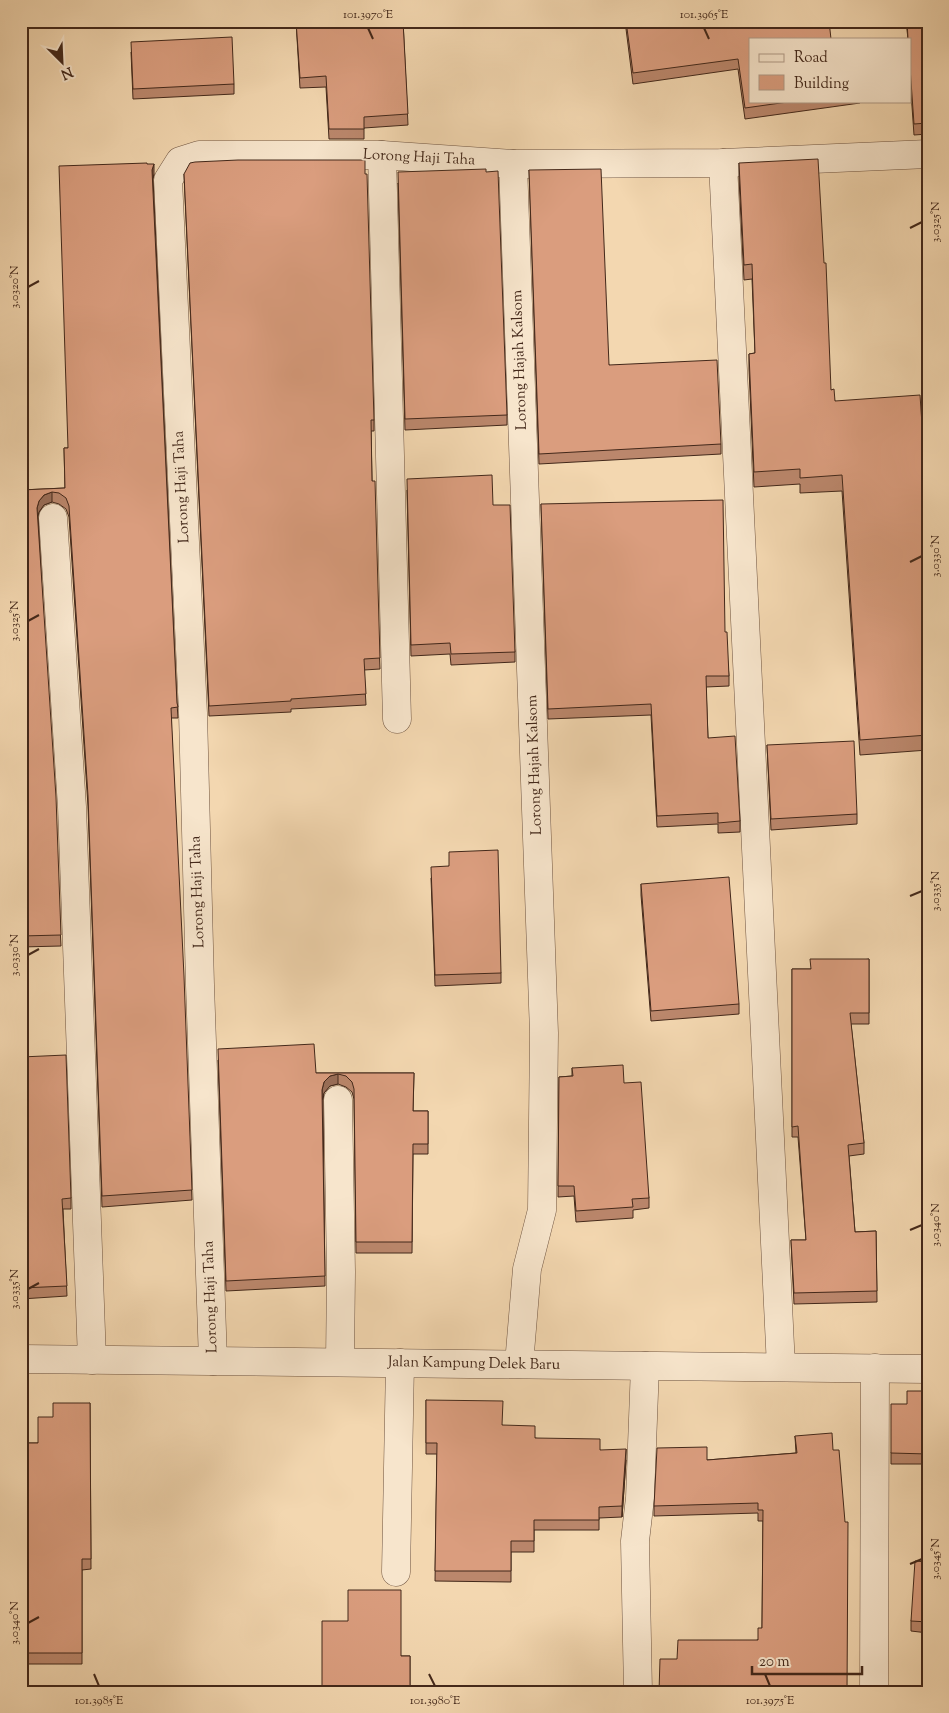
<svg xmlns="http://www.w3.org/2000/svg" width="949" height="1713" font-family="'Sorts Mill Goudy',serif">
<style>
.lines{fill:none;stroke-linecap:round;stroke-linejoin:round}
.minor-casing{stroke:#6f5440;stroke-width:29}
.minor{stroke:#f7e5cc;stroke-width:28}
.wall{fill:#bb876c;stroke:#43281a}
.shaded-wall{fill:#996e58;stroke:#43281a}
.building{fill:#da9d7e;stroke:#43281a}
.ticks{fill:none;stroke:#43281a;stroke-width:2}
.labels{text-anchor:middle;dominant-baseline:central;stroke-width:4;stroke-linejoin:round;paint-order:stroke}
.street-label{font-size:15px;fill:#43281a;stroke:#f7e5cc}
.neatline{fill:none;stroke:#43281a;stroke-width:2}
.ticks-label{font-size:12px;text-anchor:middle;fill:#43281a}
</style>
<rect width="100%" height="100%" fill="#f3d7b0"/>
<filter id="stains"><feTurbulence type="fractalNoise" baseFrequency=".004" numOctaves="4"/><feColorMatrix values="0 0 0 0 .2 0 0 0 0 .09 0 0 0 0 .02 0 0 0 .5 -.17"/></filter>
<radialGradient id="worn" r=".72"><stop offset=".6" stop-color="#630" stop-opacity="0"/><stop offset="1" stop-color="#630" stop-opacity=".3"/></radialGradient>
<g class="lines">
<g class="minor-casing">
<g id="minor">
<path d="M 382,155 L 397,719"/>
<path d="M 723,163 L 781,1367"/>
<path d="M 513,164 L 544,1033 L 542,1210 L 527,1269 L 519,1364"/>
<path d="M 53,518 L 72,807 L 92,1360"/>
<path d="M 338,1100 L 341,1272 L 340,1362"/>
<path d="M 21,1359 L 928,1369"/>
<path d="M 213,1361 L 200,985 L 193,713 L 168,180 L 180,161 L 199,155 L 382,155 L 513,164 L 723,163 L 928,154"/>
<path d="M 396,1572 L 400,1363"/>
<path d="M 638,1692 L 635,1541 L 640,1498 L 645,1366"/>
<path d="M 874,1692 L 875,1368"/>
</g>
</g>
<use href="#minor" class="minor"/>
</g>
<g class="wall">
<path d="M 296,21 L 403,21 L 408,125 L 364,128 L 364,139 L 329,139 L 326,87 L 300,88 Z"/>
<path d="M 625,21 L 829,21 L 750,101 L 860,101 L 860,103 L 745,119 L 738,69 L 633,84 Z"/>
<path d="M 906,21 L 928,21 L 928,134 L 914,135 L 910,78 L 910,39 L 908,39 Z"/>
<path d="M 131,52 L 234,84 L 234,94 L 133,99 Z"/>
<path d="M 739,163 L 831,390 L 835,401 L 928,513 L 928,750 L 860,755 L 842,491 L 800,493 L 800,484 L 754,487 L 749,369 L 749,354 L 755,353 L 752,279 L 744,280 L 739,178 Z"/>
<path d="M 147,164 L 154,174 L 153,179 L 177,703 L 178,718 L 171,718 L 192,1200 L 102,1207 L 88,806 L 69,517 L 66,509 L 59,504 L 52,502 L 44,505 L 39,512 L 38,516 L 61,946 L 21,947 L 21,490 L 65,488 L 64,448 L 68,448 Z"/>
<path d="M 529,170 L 609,365 L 721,444 L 721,454 L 539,464 Z"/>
<path d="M 184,174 L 374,420 L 374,431 L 371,431 L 372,481 L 380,669 L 364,670 L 366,705 L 291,709 L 291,712 L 209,716 Z"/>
<path d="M 398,183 L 507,415 L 507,425 L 405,430 Z"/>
<path d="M 407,490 L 493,505 L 515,652 L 515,662 L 451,665 L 450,654 L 411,656 Z"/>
<path d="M 541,504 L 725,632 L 729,676 L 729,686 L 706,687 L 708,738 L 740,821 L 740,832 L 718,833 L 718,824 L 657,827 L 651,715 L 548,719 Z"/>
<path d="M 767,745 L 857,814 L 857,824 L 771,830 Z"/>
<path d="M 449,866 L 501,973 L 501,983 L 435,986 L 431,878 Z"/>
<path d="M 641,884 L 739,1004 L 739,1014 L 651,1021 L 641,895 Z"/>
<path d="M 869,959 L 869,1024 L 851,1024 L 864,1143 L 864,1154 L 849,1156 L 855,1232 L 876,1231 L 877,1302 L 794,1304 L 791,1240 L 806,1240 L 798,1137 L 792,1137 L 792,969 L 810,969 Z"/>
<path d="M 21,1057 L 71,1198 L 71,1209 L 63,1209 L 67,1296 L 21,1299 L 23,1334 L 21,1334 Z"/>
<path d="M 218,1060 L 316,1073 L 414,1073 L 413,1111 L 428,1111 L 428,1154 L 413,1154 L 412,1253 L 356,1253 L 354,1099 L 352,1092 L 346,1087 L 338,1084 L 330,1086 L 324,1093 L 323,1100 L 325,1286 L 226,1291 Z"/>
<path d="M 572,1068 L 624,1083 L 649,1198 L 649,1208 L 633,1210 L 633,1218 L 576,1222 L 574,1196 L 558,1197 L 559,1077 L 572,1076 Z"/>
<path d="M 928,1391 L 928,1464 L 891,1464 L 891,1453 L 907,1404 Z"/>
<path d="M 426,1400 L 502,1425 L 535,1438 L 600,1450 L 626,1460 L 622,1517 L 599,1518 L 599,1530 L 534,1530 L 534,1552 L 511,1552 L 511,1582 L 435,1581 L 437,1454 L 426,1454 Z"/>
<path d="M 90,1403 L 91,1569 L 82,1570 L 82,1664 L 21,1664 L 21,1443 L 38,1443 L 53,1417 Z"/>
<path d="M 795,1436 L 847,1692 L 677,1659 L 758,1640 L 762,1628 L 763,1521 L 758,1521 L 758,1513 L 654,1516 L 654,1506 L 707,1460 L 796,1453 Z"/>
<path d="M 928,1562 L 928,1633 L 911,1631 L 911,1621 Z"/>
<path d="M 401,1656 L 410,1656 L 410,1692 L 322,1692 Z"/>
</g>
<g class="shaded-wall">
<path d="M 154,164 L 154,174 L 152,181 L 152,170 Z"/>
<path d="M 52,492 L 52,502 L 44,505 L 39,512 L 37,519 L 37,508 L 39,501 L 44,495 Z"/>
<path d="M 338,1074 L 338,1084 L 330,1086 L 324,1093 L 322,1100 L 322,1090 L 324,1082 L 330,1076 Z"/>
<path d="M 626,1449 L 626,1460 L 622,1517 L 622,1506 Z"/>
</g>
<g class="building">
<path d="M 296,21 L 403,21 L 408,114 L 364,117 L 364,129 L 329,129 L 326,76 L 300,78 Z"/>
<path d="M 626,21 L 829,21 L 831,39 L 750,39 L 750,101 L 795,101 L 745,108 L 738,59 L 633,73 Z"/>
<path d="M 907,21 L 928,21 L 928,123 L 914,124 L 910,67 L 910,39 L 908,39 Z"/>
<path d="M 232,37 L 234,84 L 133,89 L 131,42 Z"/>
<path d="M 818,159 L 824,263 L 826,263 L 831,390 L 834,389 L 835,401 L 920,395 L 928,513 L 928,735 L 860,740 L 842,475 L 800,478 L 800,469 L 754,472 L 749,354 L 755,353 L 752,264 L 744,265 L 739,163 Z"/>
<path d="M 238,160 L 365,160 L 365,174 L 367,174 L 374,420 L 371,420 L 372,481 L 375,481 L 380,658 L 364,659 L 366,694 L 291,699 L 291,701 L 209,706 L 184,174 L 190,163 L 195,162 Z"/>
<path d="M 147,163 L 147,164 L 154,164 L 152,170 L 177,703 L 178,707 L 171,708 L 184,976 L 192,1190 L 102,1196 L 88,796 L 69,506 L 66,498 L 59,493 L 52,492 L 44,495 L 39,501 L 37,508 L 56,797 L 61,935 L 21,936 L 21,490 L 65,488 L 64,448 L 68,448 L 59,166 Z"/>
<path d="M 486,169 L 486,172 L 498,171 L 507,415 L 405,419 L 398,172 Z"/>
<path d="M 601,169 L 609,365 L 717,360 L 721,444 L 539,454 L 529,170 Z"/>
<path d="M 492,475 L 493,505 L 510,505 L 515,652 L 451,654 L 450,643 L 411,645 L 407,479 Z"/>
<path d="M 723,500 L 725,632 L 727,632 L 729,676 L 706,676 L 708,738 L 735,736 L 740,821 L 718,823 L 718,813 L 657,816 L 651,704 L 548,709 L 541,504 Z"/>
<path d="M 854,741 L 857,814 L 771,819 L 767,745 Z"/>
<path d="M 498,850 L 501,973 L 435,975 L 431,867 L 449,866 L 449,852 Z"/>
<path d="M 729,877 L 739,1004 L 651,1011 L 641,884 Z"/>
<path d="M 810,959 L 869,959 L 869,1013 L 850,1013 L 864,1143 L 848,1145 L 855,1232 L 876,1231 L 877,1291 L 794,1293 L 791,1240 L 806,1240 L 798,1126 L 792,1127 L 792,969 L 811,969 Z"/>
<path d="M 314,1044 L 316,1073 L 414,1073 L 413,1111 L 428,1111 L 428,1144 L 413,1144 L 412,1242 L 356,1242 L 354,1089 L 352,1082 L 346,1076 L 338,1074 L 330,1076 L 324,1082 L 322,1090 L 325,1276 L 226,1281 L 218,1049 Z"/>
<path d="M 66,1055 L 71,1198 L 62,1199 L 67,1286 L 21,1288 L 21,1057 Z"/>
<path d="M 623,1065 L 624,1083 L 641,1082 L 649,1198 L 632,1199 L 633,1207 L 576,1211 L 574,1186 L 558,1186 L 559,1077 L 573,1076 L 572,1068 Z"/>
<path d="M 21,1297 L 23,1323 L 21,1323 Z"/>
<path d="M 907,1391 L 928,1391 L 928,1454 L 891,1453 L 891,1404 L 907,1404 Z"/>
<path d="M 426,1400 L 503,1401 L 502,1425 L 535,1426 L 535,1438 L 600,1439 L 600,1450 L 626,1449 L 622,1506 L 599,1507 L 599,1520 L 534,1520 L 534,1541 L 511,1541 L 511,1571 L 435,1571 L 437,1443 L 426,1443 Z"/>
<path d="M 53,1403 L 90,1403 L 91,1559 L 82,1559 L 82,1653 L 21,1653 L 21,1443 L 38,1443 L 38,1417 L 53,1417 Z"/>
<path d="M 832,1433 L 833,1450 L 839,1450 L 845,1522 L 848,1522 L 847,1692 L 659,1692 L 660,1659 L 677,1659 L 678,1640 L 758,1640 L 758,1628 L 762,1628 L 763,1510 L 758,1510 L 758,1503 L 654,1506 L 657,1448 L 707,1447 L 707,1460 L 797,1453 L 795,1436 Z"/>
<path d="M 915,1561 L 928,1562 L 928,1622 L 911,1621 Z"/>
<path d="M 348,1590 L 401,1590 L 401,1656 L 410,1656 L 410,1690 L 397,1691 L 397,1692 L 322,1692 L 322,1621 L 348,1621 Z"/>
</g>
<path class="ticks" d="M 368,28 L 373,39M 704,28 L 709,39M 910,228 L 922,222M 28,287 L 39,281M 910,562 L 922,556M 28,621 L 39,615M 910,896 L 922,891M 28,955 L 39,949M 910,1230 L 922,1225M 28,1289 L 39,1283M 910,1564 L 922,1559M 28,1623 L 39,1617M 94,1674 L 99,1686M 429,1674 L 435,1686M 765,1674 L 770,1686"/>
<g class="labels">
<g class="street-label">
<text transform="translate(419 158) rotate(3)">Lorong Haji Taha</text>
<text transform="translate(520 360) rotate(-92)">Lorong Hajah Kalsom</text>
<text transform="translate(182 487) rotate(-93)">Lorong Haji Taha</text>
<text transform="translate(535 765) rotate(-92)">Lorong Hajah Kalsom</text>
<text transform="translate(198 892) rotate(-92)">Lorong Haji Taha</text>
<text transform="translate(211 1297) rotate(-92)">Lorong Haji Taha</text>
<text transform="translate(474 1364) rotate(1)">Jalan Kampung Delek Baru</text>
</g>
</g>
<rect width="949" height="1713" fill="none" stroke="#f3d7b0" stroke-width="55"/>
<rect x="749" y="38" width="162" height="65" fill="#f7e5cc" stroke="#af9985"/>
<rect x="759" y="54" width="25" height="8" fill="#f7e5cc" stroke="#af9985"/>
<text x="794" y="62" font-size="15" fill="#43281a">Road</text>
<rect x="759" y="75" width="25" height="15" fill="#da9d7e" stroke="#af9985"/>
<text x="794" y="88" font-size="15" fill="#43281a">Building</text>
<g transform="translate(62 62) rotate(156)" stroke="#f7e5cc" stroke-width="4" paint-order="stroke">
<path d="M0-4L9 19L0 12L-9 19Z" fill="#43281a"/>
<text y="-8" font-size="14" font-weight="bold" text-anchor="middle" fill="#43281a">N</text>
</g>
<path d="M752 1666v8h110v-8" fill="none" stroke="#43281a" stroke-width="2.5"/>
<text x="759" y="1666" font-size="15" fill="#43281a" stroke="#f7e5cc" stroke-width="4" paint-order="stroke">20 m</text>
<rect x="28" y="28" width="894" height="1658" class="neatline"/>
<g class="ticks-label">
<text x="368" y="18">101.3970°E</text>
<text x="704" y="18">101.3965°E</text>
<text transform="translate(935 222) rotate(-90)" y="4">3.0325°N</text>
<text transform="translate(14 287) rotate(-90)" y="4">3.0320°N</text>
<text transform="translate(935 556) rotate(-90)" y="4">3.0330°N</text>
<text transform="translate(14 621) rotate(-90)" y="4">3.0325°N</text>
<text transform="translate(935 891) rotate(-90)" y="4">3.0335°N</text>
<text transform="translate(14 955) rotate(-90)" y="4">3.0330°N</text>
<text transform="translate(935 1225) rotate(-90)" y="4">3.0340°N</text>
<text transform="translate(14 1289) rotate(-90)" y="4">3.0335°N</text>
<text transform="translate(935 1559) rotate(-90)" y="4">3.0345°N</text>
<text transform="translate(14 1623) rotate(-90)" y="4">3.0340°N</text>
<text x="99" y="1704">101.3985°E</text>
<text x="435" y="1704">101.3980°E</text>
<text x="770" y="1704">101.3975°E</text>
</g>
<rect width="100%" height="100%" filter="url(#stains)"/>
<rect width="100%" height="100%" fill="url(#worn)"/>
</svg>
